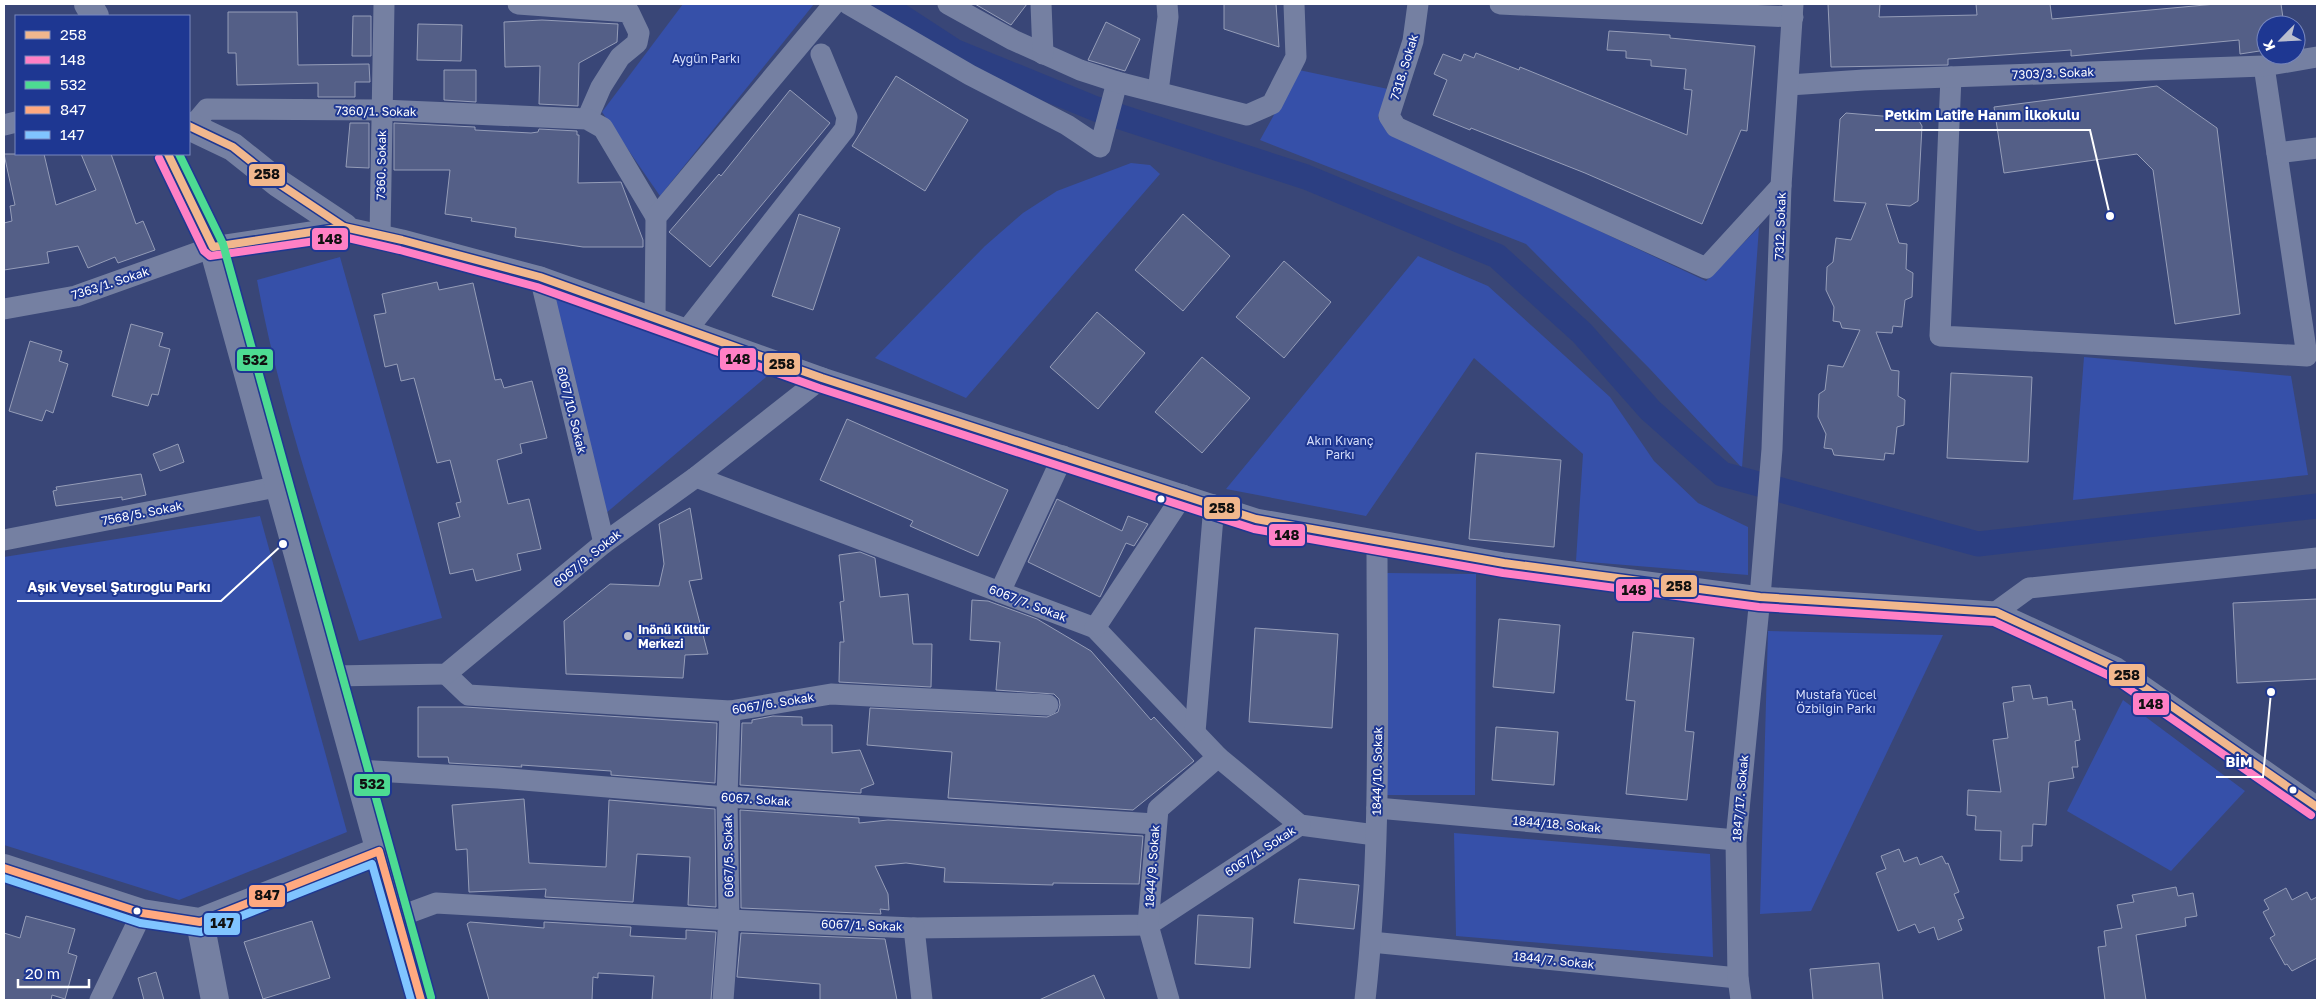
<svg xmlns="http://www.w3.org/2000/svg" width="2321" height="1004" font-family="'Golos Text',sans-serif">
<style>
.green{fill:#3650a9}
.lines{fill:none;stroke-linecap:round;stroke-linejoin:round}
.canal{stroke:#2c3f82;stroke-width:25}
.building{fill:#545f87;stroke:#959db8}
.minor{stroke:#7580a2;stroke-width:21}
.tertiary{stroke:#7580a2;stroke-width:28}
.bus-1-casing{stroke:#1e3792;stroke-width:11}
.bus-2-casing{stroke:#1e3792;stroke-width:11}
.bus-3-casing{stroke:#1e3792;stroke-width:11}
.bus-4-casing{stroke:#1e3792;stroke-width:11}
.bus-5-casing{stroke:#1e3792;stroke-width:11}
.bus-1{stroke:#f1b78d;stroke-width:8}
.bus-2{stroke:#ff80c5;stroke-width:8}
.bus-3{stroke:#4ddb92;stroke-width:8}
.bus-4{stroke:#ffa980;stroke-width:8}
.bus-5{stroke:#80c4ff;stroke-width:8}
.bus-dot{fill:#fff;stroke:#1e3792;stroke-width:2}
.poi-dot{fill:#babecf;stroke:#1e3792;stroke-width:2}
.labels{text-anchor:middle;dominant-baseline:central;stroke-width:4;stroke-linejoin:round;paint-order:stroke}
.park-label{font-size:12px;fill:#d5ddfa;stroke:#1e3792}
.street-label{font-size:12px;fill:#fff;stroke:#1e3792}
.poi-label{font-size:12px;font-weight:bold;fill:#fff;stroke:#1e3792;text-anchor:start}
.leader{fill:none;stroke:#fff;stroke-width:2}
.callout-dot{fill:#fff;stroke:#1e3792;stroke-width:2}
.callout-label{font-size:14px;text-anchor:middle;font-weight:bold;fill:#fff;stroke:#1e3792;stroke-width:4;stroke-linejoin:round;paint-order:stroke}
.line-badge{stroke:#1e3792;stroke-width:2}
.pale-badge-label{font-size:14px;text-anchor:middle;font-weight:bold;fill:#111}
</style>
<rect width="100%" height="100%" fill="#394677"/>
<g class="green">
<path d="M 683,4 L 814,4 L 660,196 L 602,112 Z"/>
<path d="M 1299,70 L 1388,89 L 1378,118 L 1393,134 L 1706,281 L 1759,227 L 1742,468 L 1650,369 L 1526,244 L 1260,140 Z"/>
<path d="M 1131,163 L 1150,165 L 1160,174 L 966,398 L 875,358 L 985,246 L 1023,213 L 1057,191 Z"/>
<path d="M 1418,256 L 1488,286 L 1610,397 L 1654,461 L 1698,503 L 1748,527 L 1748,575 L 1576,561 L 1583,454 L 1474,358 L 1366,516 L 1226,489 Z"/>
<path d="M 340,257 L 442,618 L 359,641 C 321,523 279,403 257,280 Z"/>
<path d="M 549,296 L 772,372 L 605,514 Z"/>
<path d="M 2084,357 L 2291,376 L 2308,475 L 2073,500 Z"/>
<path d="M 260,516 L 347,832 L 179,900 L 4,845 L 4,557 Z"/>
<path d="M 1387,573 L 1476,574 L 1475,795 L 1386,795 Z"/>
<path d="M 1768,631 L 1943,635 L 1811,911 L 1760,914 Z"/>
<path d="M 2123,700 L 2245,791 L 2171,871 L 2067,811 Z"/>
<path d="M 1454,833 L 1710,854 L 1713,957 L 1456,936 Z"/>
</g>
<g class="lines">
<path class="canal" d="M 882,4 L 954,51 L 1096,109 L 1306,177 L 1497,256 L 1582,333 L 1650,410 L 1722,474 L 1978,544 L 2317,506"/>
</g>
<g class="building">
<path d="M 975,4 L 1027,4 L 1011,25 Z"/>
<path d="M 1224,4 L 1276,4 L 1279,47 L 1224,29 Z"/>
<path d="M 1828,4 L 1880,4 L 1879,17 L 1977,15 L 1976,4 L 2050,4 L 2052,19 L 2216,4 L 2281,4 L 2284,25 L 2266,25 L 2266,50 L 2240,54 L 2239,40 L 2071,56 L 2071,50 L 1948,59 L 1948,65 L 1831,67 Z"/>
<path d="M 228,12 L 297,12 L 298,65 L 369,64 L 370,82 L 355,82 L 355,97 L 318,97 L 318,83 L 237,85 L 236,53 L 228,53 Z"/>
<path d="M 353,16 L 371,16 L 371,56 L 352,56 Z"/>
<path d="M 542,20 L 618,24 L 617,42 L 579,63 L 578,106 L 539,104 L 540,66 L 505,67 L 504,22 Z"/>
<path d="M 1106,22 L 1140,39 L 1125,71 L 1088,60 Z"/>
<path d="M 418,24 L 462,25 L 461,61 L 417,60 Z"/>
<path d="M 1609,31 L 1670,35 L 1670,38 L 1755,46 L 1747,131 L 1741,130 L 1702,224 L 1585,173 L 1471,128 L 1470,130 L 1433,115 L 1447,80 L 1434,74 L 1443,54 L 1461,61 L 1464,54 L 1474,58 L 1476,53 L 1519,70 L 1520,67 L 1687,135 L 1692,90 L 1684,89 L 1686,69 L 1651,66 L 1651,60 L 1626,58 L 1626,51 L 1607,50 Z"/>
<path d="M 444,70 L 476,70 L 476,102 L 444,100 Z"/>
<path d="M 896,76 L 968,120 L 925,191 L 852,146 Z"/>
<path d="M 2157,86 L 2217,128 L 2240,314 L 2175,324 L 2153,170 L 2137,154 L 2004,173 L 1994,107 Z"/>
<path d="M 790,90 L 830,123 L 710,267 L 669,232 L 719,174 L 721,176 Z"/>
<path d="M 1846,113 L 1918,119 L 1922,126 L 1918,201 L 1910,206 L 1886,204 L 1899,243 L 1907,244 L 1906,269 L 1913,273 L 1912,297 L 1905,300 L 1902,327 L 1893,326 L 1892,333 L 1876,332 L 1891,370 L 1899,371 L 1898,396 L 1905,400 L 1904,425 L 1897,427 L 1894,454 L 1885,453 L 1884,460 L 1834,455 L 1832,449 L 1824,448 L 1826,434 L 1818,417 L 1819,394 L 1825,390 L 1828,365 L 1843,367 L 1860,330 L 1842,328 L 1840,322 L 1833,321 L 1834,307 L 1826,290 L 1827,267 L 1833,262 L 1836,238 L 1851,240 L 1866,203 L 1834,201 L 1840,119 Z"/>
<path d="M 350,123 L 369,123 L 369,168 L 346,167 Z"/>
<path d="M 394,123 L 475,127 L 475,130 L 531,133 L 538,132 L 539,129 L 577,131 L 577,135 L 579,135 L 578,183 L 621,182 L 643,240 L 643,247 L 583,247 L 515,237 L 516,228 L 471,221 L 472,218 L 445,214 L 450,170 L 394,170 Z"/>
<path d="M 4,154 L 44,154 L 56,205 L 96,190 L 81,154 L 111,154 L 136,224 L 143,221 L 155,250 L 118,263 L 115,257 L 88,268 L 78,246 L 47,252 L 49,263 L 4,270 L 4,223 L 12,221 L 10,206 L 15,205 Z"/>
<path d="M 799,214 L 840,228 L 813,310 L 772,296 Z"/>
<path d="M 1183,214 L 1230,256 L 1183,311 L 1135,270 Z"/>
<path d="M 1284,261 L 1331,302 L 1284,358 L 1236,317 Z"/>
<path d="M 437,282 L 439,290 L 473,283 L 495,380 L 501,379 L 504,388 L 532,381 L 547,438 L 520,444 L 522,453 L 497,460 L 508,504 L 529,499 L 541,549 L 517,554 L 521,570 L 476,581 L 473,569 L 450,574 L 438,523 L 460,517 L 456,503 L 461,502 L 450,460 L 437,463 L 414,378 L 401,381 L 397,364 L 385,367 L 374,315 L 386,313 L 382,294 Z"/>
<path d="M 1097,312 L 1145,353 L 1098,409 L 1050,367 Z"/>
<path d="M 131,324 L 163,333 L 159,346 L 170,349 L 158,395 L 152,394 L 148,406 L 112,396 Z"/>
<path d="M 30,341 L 62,351 L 59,361 L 68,364 L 53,413 L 46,410 L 42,421 L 9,411 Z"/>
<path d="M 1202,357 L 1250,398 L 1202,453 L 1155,412 Z"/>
<path d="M 1951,373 L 2032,377 L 2028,462 L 1947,458 Z"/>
<path d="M 847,419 L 1008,490 L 978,556 L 910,526 L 913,521 L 820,480 Z"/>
<path d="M 178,444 L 184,462 L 160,471 L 153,454 Z"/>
<path d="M 1476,453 L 1561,460 L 1554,547 L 1469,539 Z"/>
<path d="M 141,474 L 146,495 L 122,500 L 122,497 L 56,506 L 53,491 L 57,490 L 56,487 Z"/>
<path d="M 1057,499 L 1122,531 L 1128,516 L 1148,524 L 1134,546 L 1126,543 L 1100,597 L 1028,562 Z"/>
<path d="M 690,508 L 702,579 L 689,581 L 708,654 L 685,655 L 683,678 L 566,674 L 564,621 L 610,584 L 659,586 L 664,564 L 659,524 Z"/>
<path d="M 860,552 L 875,558 L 880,597 L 908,594 L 913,644 L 932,644 L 931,687 L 839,682 L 840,642 L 844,642 L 840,602 L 844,601 L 839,555 Z"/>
<path d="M 2317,599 L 2317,679 L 2237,683 L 2233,603 Z"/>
<path d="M 972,600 L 988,601 L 1037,619 L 1091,651 L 1151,720 L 1154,717 L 1194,761 L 1133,810 L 948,798 L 952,752 L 867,745 L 870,708 L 1047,717 L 1058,712 L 1060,705 L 1059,699 L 1054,694 L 996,690 L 1000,642 L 970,640 Z"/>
<path d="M 1499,619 L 1560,625 L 1554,693 L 1493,687 Z"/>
<path d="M 1255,628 L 1338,634 L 1332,728 L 1249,722 Z"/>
<path d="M 1633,632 L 1694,638 L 1685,731 L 1694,732 L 1687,800 L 1626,794 L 1635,701 L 1626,700 Z"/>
<path d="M 2030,685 L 2033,699 L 2047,697 L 2048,705 L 2072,701 L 2073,710 L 2075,709 L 2080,740 L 2075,741 L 2078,767 L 2072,767 L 2074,778 L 2049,782 L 2046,825 L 2033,824 L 2032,846 L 2022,846 L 2022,861 L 2000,860 L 2001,831 L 1975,830 L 1976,816 L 1967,815 L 1968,790 L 2001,792 L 1993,740 L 2008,738 L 2003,703 L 2014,701 L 2012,687 Z"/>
<path d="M 418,707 L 465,707 L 717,723 L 715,783 L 611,775 L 611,771 L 521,765 L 522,767 L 449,763 L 448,757 L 418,757 Z"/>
<path d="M 773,716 L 802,717 L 802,725 L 832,725 L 832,753 L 860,750 L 874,784 L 861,789 L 861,793 L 740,785 L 742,723 L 752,723 L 752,720 Z"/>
<path d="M 1496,727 L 1558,732 L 1554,785 L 1492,780 Z"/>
<path d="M 524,799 L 529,863 L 606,867 L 609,800 L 715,809 L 716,907 L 688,905 L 690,857 L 637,854 L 633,902 L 545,897 L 546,889 L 469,892 L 467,849 L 456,850 L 452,805 Z"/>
<path d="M 740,810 L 859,818 L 859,823 L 888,820 L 1143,836 L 1139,884 L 1053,883 L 1053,885 L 944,882 L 945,868 L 906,863 L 875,866 L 888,894 L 889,910 L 880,909 L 881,914 L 741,908 Z"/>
<path d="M 1899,849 L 1904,862 L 1917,857 L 1920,865 L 1942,856 L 1946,864 L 1948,863 L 1959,892 L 1954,894 L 1964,918 L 1958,920 L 1962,930 L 1938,940 L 1934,927 L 1919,933 L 1915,924 L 1898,931 L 1876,873 L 1886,869 L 1881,856 Z"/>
<path d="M 1299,879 L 1359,885 L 1354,929 L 1294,923 Z"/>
<path d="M 2176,887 L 2178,896 L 2193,893 L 2197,916 L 2185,918 L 2186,926 L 2136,935 L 2146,1000 L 2105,1000 L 2098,947 L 2106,946 L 2104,931 L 2122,928 L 2117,905 L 2134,902 L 2132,895 Z"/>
<path d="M 2286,888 L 2292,900 L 2307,892 L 2311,900 L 2317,897 L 2317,958 L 2292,971 L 2287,964 L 2285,965 L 2270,938 L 2275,935 L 2263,912 L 2269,909 L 2264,900 Z"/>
<path d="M 1198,915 L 1253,918 L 1250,968 L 1195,964 Z"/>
<path d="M 26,916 L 75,929 L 68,953 L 77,956 L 65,999 L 52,995 L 51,1000 L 4,1000 L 4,933 L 20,938 Z"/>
<path d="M 312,921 L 330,978 L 263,999 L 244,942 Z"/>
<path d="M 470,922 L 544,928 L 544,922 L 631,927 L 630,936 L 686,939 L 686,930 L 716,932 L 711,1000 L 652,1000 L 654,976 L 598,973 L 598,978 L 593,977 L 592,1000 L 489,1000 L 467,924 Z"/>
<path d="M 741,933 L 885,939 L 897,1000 L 820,1000 L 820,984 L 737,977 Z"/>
<path d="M 1879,963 L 1883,1000 L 1813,1000 L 1810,969 Z"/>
<path d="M 156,972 L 164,1000 L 144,1000 L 138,978 Z"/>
<path d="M 1094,975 L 1105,1000 L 1039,1000 Z"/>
</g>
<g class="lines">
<g class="minor">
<path d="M 518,4 L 629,12 L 639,33 L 637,43 L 620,57 L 601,87 L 587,119"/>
<path d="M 848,4 L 970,75 L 1067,125 L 1100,147 L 1117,82"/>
<path d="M 948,4 L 1013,40 L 1080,70 L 1117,82 L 1247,115 L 1272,104 L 1296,57 L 1294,4"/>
<path d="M 1041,4 L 1043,54"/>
<path d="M 1418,4 L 1413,41 L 1389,116 L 1396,127 L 1706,268 L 1781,186"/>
<path d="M 1500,4 L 1793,17"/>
<path d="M 1951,77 L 1940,336 L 2307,356 L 2264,66"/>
<path d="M 1789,85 L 1864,80 L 2264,66 L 2317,57"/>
<path d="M 1158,91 L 1168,17 L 1167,4"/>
<path d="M 4,125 L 16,122"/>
<path d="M 191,128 L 207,109 L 382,110 L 587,119 L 603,128 L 656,217"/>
<path d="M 2277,153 L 2317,148"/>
<path d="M 380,236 L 384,4"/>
<path d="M 540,277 L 604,543"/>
<path d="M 4,309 L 76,296 L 213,247 L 344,227 L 402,240 L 540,277 L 822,378 L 1256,519 L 1504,563 L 1760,597 L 1996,612 L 2115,667 L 2317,807"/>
<path d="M 655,318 L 656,217 L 834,4"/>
<path d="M 687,330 L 845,129 L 847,117 L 821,54"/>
<path d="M 696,477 L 1095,628 L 1218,757 L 1300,825"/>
<path d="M 4,540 L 281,486"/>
<path d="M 1000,592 L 1063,456"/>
<path d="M 1996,612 L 2029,588 L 2317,558"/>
<path d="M 1095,628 L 1183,495"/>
<path d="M 446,674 L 468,695 L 730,711 L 831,694 L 1048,705"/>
<path d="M 333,676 L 446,674 L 604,543 L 696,477 L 822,378"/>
<path d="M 1195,732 L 1214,505"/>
<path d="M 357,770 L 498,778 L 727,797 L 1155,824"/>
<path d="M 1377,808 L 1736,840"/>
<path d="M 1300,825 L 1375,835"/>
<path d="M 398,917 L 436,903 L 729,920 L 914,928 L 1148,925 L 1300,825"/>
<path d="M 914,928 L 922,1000"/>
<path d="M 1371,942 L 1738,978"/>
<path d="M 100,1000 L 142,913"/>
<path d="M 723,1000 L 729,920 L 727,797 L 730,711"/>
<path d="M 1169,1000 L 1148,925 L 1158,809 L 1218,757"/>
<path d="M 1365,1000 C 1382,848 1377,694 1377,541"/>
<path d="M 1741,1000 L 1738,978 L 1736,840 L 1760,597 L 1772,449 L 1781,186 L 1793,4"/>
</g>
<g class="tertiary">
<path d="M 88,4 L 95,16"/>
<path d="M 189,126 L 233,147 L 278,183 L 344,227"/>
<path d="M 168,154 L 213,247 L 421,1000"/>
<path d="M 4,868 L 142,913 L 200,922 L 379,851"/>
<path d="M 200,922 L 215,1000"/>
</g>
<g class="bus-1-casing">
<g id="bus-1">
<path d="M 189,126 L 233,147 L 278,183 L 344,227"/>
<path d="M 168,154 L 213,247 L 344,227 L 402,240 L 540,277 L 822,378 L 1256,519 L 1504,563 L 1760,597 L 1996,612 L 2115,667 L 2317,807"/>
</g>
</g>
<g class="bus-2-casing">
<path id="bus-2" d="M 159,158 L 204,251 L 210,256 L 344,237 L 400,250 L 537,287 L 819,388 L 1254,529 L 1503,573 L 1759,607 L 1994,622 L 2110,676 L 2311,815"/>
</g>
<g class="bus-3-casing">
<path id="bus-3" d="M 179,154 L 223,244 L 431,997"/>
</g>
<g class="bus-4-casing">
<path id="bus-4" d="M 4,868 L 142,913 L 200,922 L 379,851 L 421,1000"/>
</g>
<g class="bus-5-casing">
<path id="bus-5" d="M 4,878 L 140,923 L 201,932 L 372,864 L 411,1000"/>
</g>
<use href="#bus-1" class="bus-1"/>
<use href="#bus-2" class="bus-2"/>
<use href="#bus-3" class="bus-3"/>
<use href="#bus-4" class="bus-4"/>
<use href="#bus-5" class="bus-5"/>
</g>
<g class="bus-dot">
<circle cx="1161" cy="499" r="4.5"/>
<circle cx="2293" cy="790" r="4.5"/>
<circle cx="137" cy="911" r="4.5"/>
</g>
<circle class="poi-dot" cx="628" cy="636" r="5"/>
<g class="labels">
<g class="park-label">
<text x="706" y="58">Aygün Parkı</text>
<text x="1340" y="440">Akın Kıvanç<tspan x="1340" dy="14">Parkı</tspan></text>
<text x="1836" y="694">Mustafa Yücel<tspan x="1836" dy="14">Özbilgin Parkı</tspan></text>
</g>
<g class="street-label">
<text transform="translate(1404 67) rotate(-73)">7318. Sokak</text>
<text transform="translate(2053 73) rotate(-2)">7303/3. Sokak</text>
<text transform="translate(376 111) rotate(1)">7360/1. Sokak</text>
<text transform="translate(381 165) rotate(-89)">7360. Sokak</text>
<text transform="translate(1780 226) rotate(-88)">7312. Sokak</text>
<text transform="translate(110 283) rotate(-18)">7363/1. Sokak</text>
<text transform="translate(572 410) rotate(76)">6067/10. Sokak</text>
<text transform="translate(142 513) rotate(-11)">7568/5. Sokak</text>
<text transform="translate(587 558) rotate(-39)">6067/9. Sokak</text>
<text transform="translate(1028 603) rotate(21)">6067/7. Sokak</text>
<text transform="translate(773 703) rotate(-9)">6067/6. Sokak</text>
<text transform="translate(1377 771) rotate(-89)">1844/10. Sokak</text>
<text transform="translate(1740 798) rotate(-85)">1847/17. Sokak</text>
<text transform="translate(756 799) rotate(4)">6067. Sokak</text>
<text transform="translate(1557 824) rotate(5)">1844/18. Sokak</text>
<text transform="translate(1260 851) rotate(-33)">6067/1. Sokak</text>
<text transform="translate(728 856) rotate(-91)">6067/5. Sokak</text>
<text transform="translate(1152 866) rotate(-86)">1844/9. Sokak</text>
<text transform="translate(862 925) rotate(2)">6067/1. Sokak</text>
<text transform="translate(1554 960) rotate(6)">1844/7. Sokak</text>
</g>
<g class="poi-label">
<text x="638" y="629">Inönü Kültür<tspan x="638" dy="14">Merkezi</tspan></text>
</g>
</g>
<path class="leader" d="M2110 216L2090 130H1875M283 544L221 601H17M2271 692L2263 777H2216"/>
<g class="callout-dot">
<circle cx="2110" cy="216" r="5"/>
<circle cx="283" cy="544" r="5"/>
<circle cx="2271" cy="692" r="5"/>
</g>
<g class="callout-label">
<text x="1982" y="120">Petkim Latife Hanım İlkokulu</text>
<text x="119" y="592">Aşık Veysel Şatıroğlu Parkı</text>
<text x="2239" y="767">BİM</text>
</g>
<g class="line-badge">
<rect x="248" y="163" width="38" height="24" rx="5" fill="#f1b78d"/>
<rect x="311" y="227" width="38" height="24" rx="5" fill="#ff80c5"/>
<rect x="719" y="347" width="38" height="24" rx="5" fill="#ff80c5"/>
<rect x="236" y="348" width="38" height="24" rx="5" fill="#4ddb92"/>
<rect x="763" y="352" width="38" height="24" rx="5" fill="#f1b78d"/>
<rect x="1203" y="496" width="38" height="24" rx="5" fill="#f1b78d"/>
<rect x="1268" y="523" width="38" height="24" rx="5" fill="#ff80c5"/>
<rect x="1660" y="574" width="38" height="24" rx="5" fill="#f1b78d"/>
<rect x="1615" y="578" width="38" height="24" rx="5" fill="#ff80c5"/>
<rect x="2108" y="663" width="38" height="24" rx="5" fill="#f1b78d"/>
<rect x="2132" y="692" width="38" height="24" rx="5" fill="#ff80c5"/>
<rect x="353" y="773" width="38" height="24" rx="5" fill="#4ddb92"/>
<rect x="248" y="884" width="38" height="24" rx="5" fill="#ffa980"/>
<rect x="203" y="912" width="38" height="24" rx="5" fill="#80c4ff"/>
</g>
<g class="pale-badge-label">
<text x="267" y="179">258</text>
<text x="330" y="244">148</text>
<text x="738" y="364">148</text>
<text x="255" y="365">532</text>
<text x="782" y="369">258</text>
<text x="1222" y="513">258</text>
<text x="1287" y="540">148</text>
<text x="1679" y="591">258</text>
<text x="1634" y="595">148</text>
<text x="2127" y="680">258</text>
<text x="2151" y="709">148</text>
<text x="372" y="789">532</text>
<text x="267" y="900">847</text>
<text x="222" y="928">147</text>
</g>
<rect width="2321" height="1004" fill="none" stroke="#ffffff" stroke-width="10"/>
<rect x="15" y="15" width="175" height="140" fill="#1e3792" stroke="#7887be"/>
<rect x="25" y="31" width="25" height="8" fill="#f1b78d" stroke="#7887be"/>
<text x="60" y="40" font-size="15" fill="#ffffff">258</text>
<rect x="25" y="56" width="25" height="8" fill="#ff80c5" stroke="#7887be"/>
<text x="60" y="65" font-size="15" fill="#ffffff">148</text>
<rect x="25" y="81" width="25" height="8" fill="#4ddb92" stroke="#7887be"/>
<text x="60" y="90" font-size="15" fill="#ffffff">532</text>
<rect x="25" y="106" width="25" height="8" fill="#ffa980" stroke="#7887be"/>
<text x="60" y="115" font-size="15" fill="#ffffff">847</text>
<rect x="25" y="131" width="25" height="8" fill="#80c4ff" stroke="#7887be"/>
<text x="60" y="140" font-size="15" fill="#ffffff">147</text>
<g transform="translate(2281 40) rotate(246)"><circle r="24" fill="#1e3792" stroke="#7887be"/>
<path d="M0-4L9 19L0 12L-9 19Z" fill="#babecf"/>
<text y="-8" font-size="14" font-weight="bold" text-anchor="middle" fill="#ffffff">K</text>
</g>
<path d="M18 979v8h71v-8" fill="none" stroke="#ffffff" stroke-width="2.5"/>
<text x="25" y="979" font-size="15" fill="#ffffff" stroke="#1e3792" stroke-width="4" paint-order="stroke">20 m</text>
</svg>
